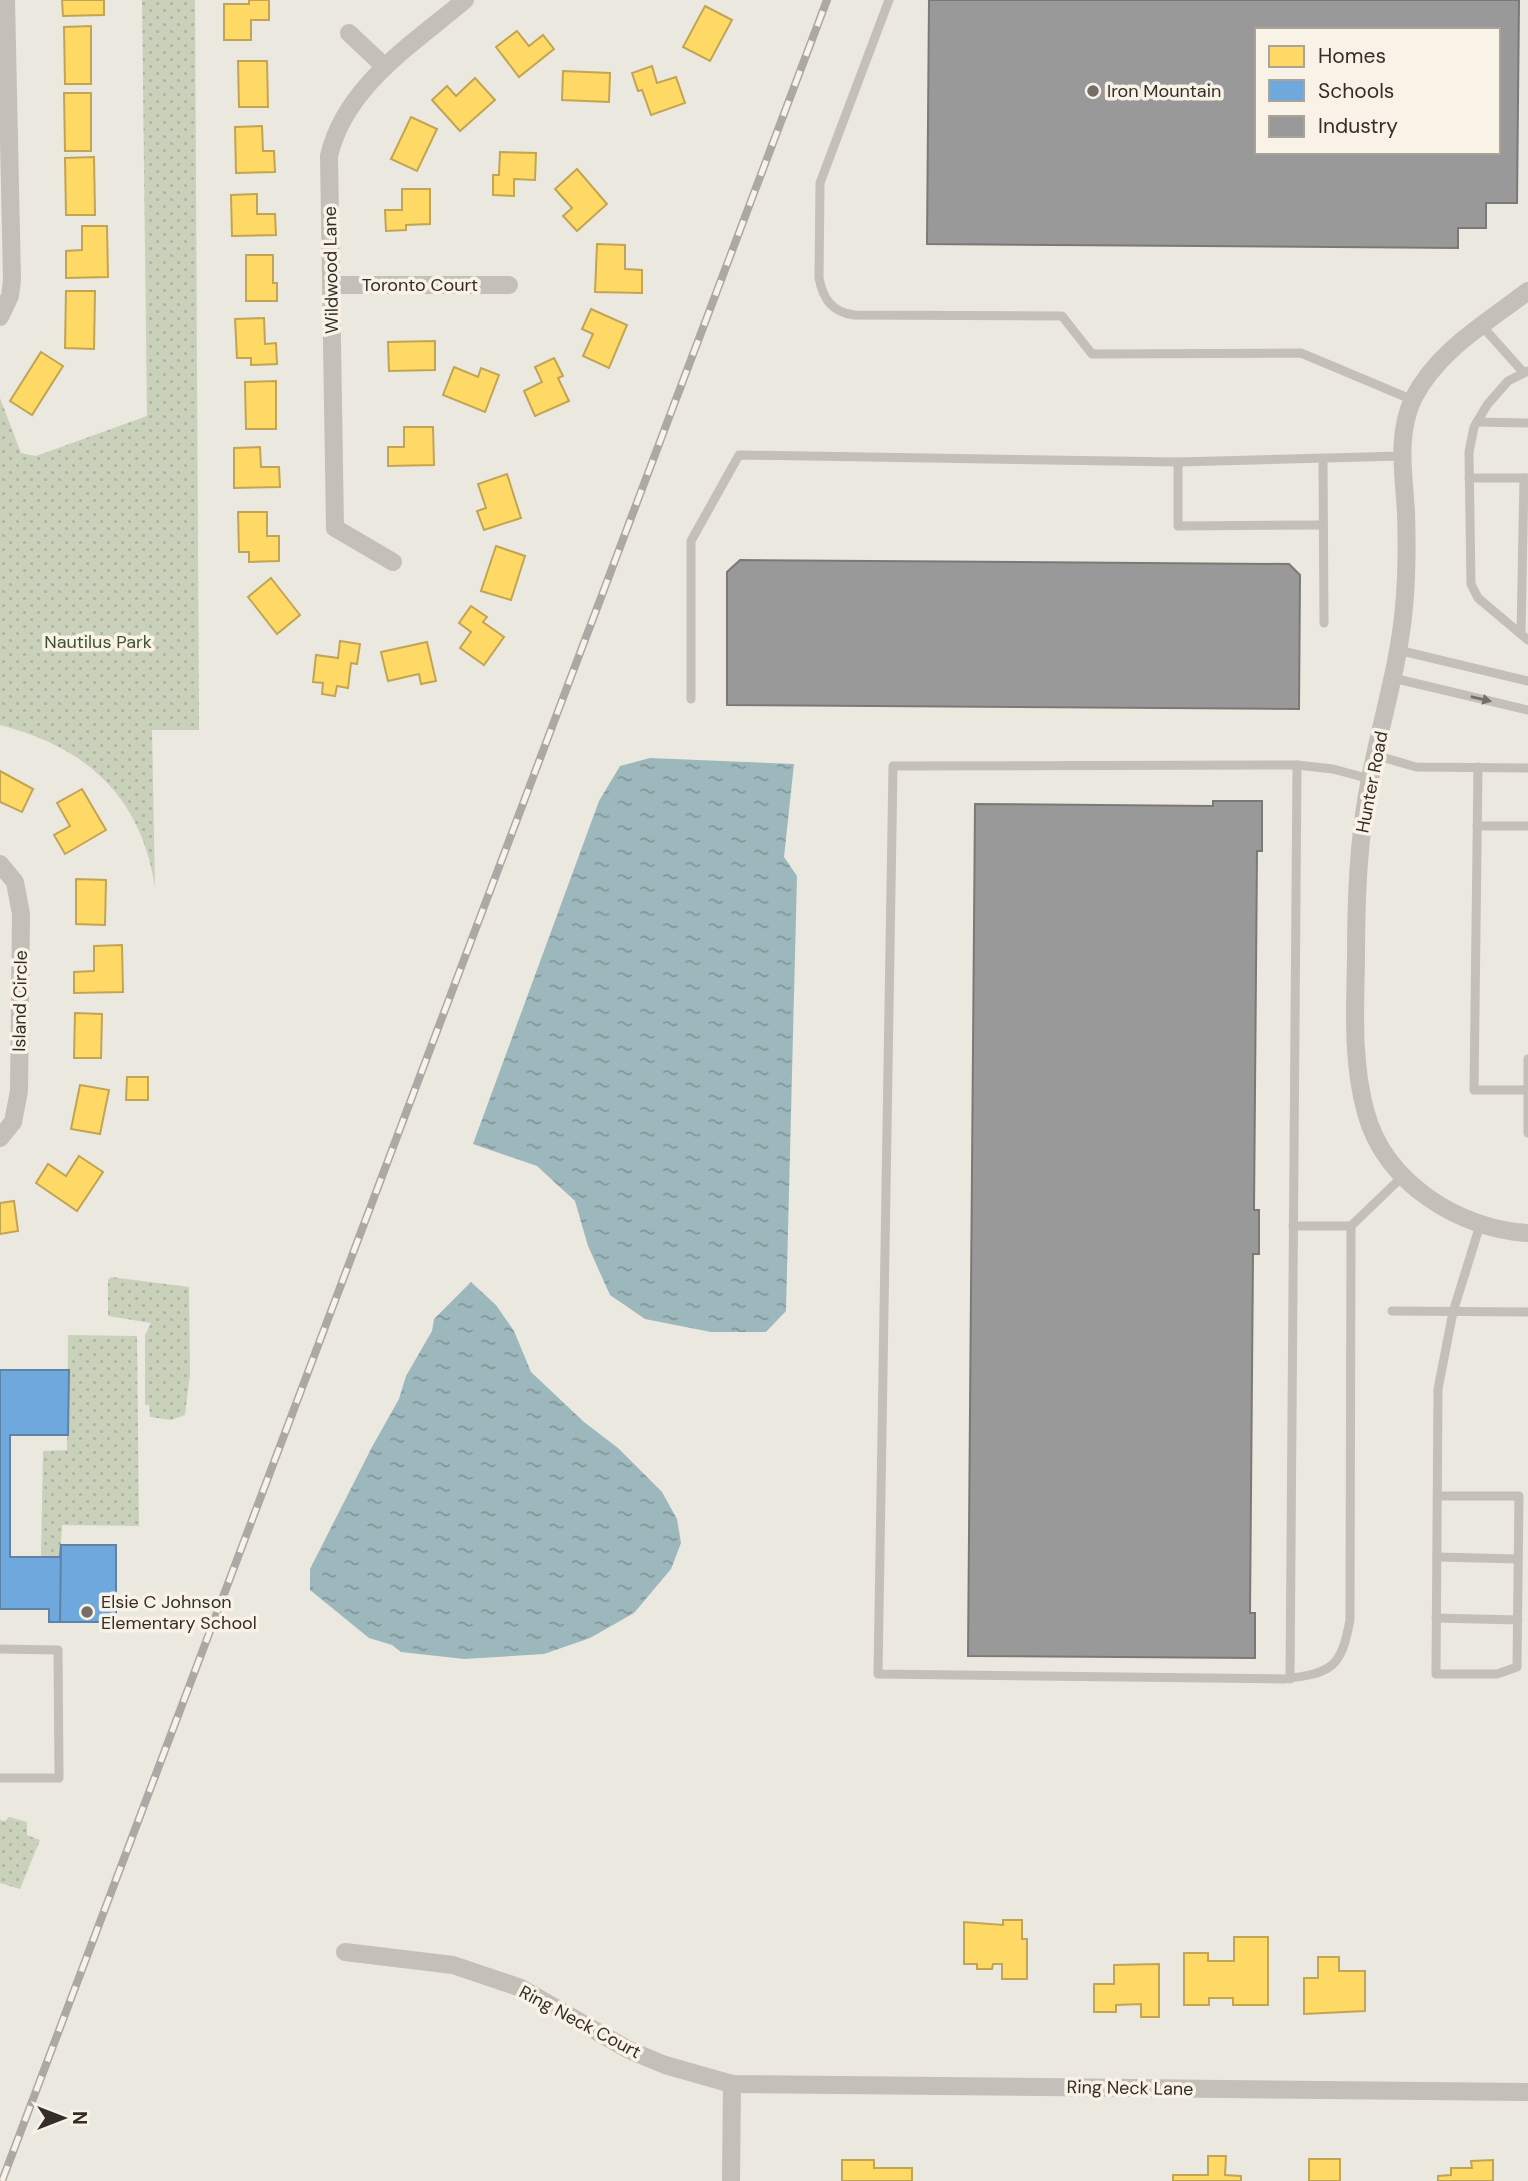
<svg xmlns="http://www.w3.org/2000/svg" width="1528" height="2181" font-family="'DM Sans',sans-serif">
<style>
.grass{fill:url(#grass-dots)}
.water{fill:url(#water-ripples)}
.homes{fill:#ffd966;stroke:#c2a553;stroke-width:2}
.schools{fill:#6fa8dc;stroke:#5e83a6;stroke-width:2}
.industry{fill:#999;stroke:#7b7977;stroke-width:2;fill-rule:evenodd}
.lines{fill:none;stroke-linecap:round;stroke-linejoin:round}
.service{stroke:#c4bfb9;stroke-width:9}
.minor{stroke:#c4bfb9;stroke-width:18}
.rail-casing{stroke:#aca8a3;stroke-width:8}
.rail{stroke:#f8f2e7;stroke-width:5;stroke-dasharray:16;stroke-linecap:butt}
.oneway{fill:#756f69}
.poi-dot{fill:#756e68;stroke:#f8f2e7;stroke-width:2.5}
.labels{text-anchor:middle;dominant-baseline:central;stroke-width:7;stroke-linejoin:round;paint-order:stroke}
.poi-label{font-size:18px;fill:#352d27;stroke:#f8f2e7;text-anchor:start}
.street-label{font-size:18px;fill:#352d27;stroke:#f8f2e7}
.park-label{font-size:18px;fill:#3f512d;stroke:#f8f2e7}
</style>
<defs>
<pattern id="grass-dots" width="8" height="8" patternUnits="userSpaceOnUse" patternTransform="scale(1.75)"><rect width="8" height="8" fill="#c9d1bb"/><path d="M2 2h.1M6 6h.1" fill="none" stroke="#adb4a1" stroke-width="1.8" stroke-linecap="round"/></pattern>
<pattern id="water-ripples" width="26" height="14" patternUnits="userSpaceOnUse" patternTransform="scale(1.75)"><rect width="26" height="14" fill="#9db8bc"/><path d="M2 4q2-2 4 0t4 0M15 11q2-2 4 0t4 0" fill="none" stroke="#819699"/></pattern>
</defs>
<rect width="100%" height="100%" fill="#ebe8e0"/>
<g class="grass">
<path d="M 142,0 L 195,0 L 199,730 L 152,730 L 155,887 C 141,796 86,747 0,725 L 0,398 L 21,453 L 36,456 L 147,416 Z"/>
<path d="M 111,1277 L 189,1287 L 190,1374 L 185,1415 L 171,1420 L 150,1417 L 149,1405 L 145,1405 L 145,1335 L 151,1323 L 108,1316 L 108,1280 Z"/>
<path d="M 68,1335 L 137,1336 L 139,1526 L 62,1525 L 60,1557 L 41,1557 L 43,1451 L 67,1450 Z"/>
<path d="M 9,1817 L 27,1822 L 27,1835 L 40,1840 L 20,1889 L 0,1883 L 0,1820 L 5,1821 Z"/>
</g>
<g class="water">
<path d="M 650,758 L 794,764 L 784,857 L 797,876 L 786,1311 L 766,1332 L 711,1332 L 645,1319 L 610,1295 L 588,1246 L 575,1201 L 537,1166 L 473,1144 L 599,801 L 620,766 Z"/>
<path d="M 471,1282 L 496,1305 L 514,1331 L 531,1372 L 584,1422 L 618,1448 L 662,1492 L 677,1519 L 681,1543 L 671,1569 L 634,1613 L 590,1638 L 544,1654 L 464,1659 L 401,1652 L 392,1645 L 369,1638 L 310,1590 L 310,1569 L 372,1447 L 399,1399 L 406,1376 L 432,1331 L 434,1319 Z"/>
</g>
<g class="homes">
<path d="M 62,0 L 104,0 L 104,15 L 63,16 Z"/>
<path d="M 249,0 L 269,0 L 269,20 L 251,20 L 251,40 L 224,40 L 224,4 L 249,4 Z"/>
<path d="M 705,6 L 732,20 L 710,61 L 683,47 Z"/>
<path d="M 91,26 L 91,84 L 65,84 L 64,27 Z"/>
<path d="M 517,31 L 529,46 L 543,35 L 554,49 L 519,77 L 496,47 Z"/>
<path d="M 238,61 L 267,61 L 268,107 L 239,107 Z"/>
<path d="M 652,66 L 657,83 L 676,77 L 685,103 L 651,115 L 642,90 L 638,91 L 632,73 Z"/>
<path d="M 563,71 L 610,73 L 609,102 L 562,100 Z"/>
<path d="M 475,78 L 495,100 L 460,131 L 432,100 L 447,86 L 456,96 Z"/>
<path d="M 64,93 L 91,93 L 91,151 L 65,151 Z"/>
<path d="M 411,117 L 437,129 L 417,171 L 391,159 Z"/>
<path d="M 262,126 L 263,151 L 274,151 L 275,172 L 236,173 L 235,127 Z"/>
<path d="M 500,152 L 536,153 L 535,180 L 514,179 L 514,196 L 493,195 L 493,175 L 499,175 Z"/>
<path d="M 94,157 L 95,215 L 66,215 L 65,158 Z"/>
<path d="M 577,169 L 607,204 L 577,231 L 563,216 L 572,208 L 555,189 Z"/>
<path d="M 402,189 L 430,189 L 430,224 L 406,225 L 406,230 L 386,231 L 385,210 L 402,210 Z"/>
<path d="M 257,194 L 257,214 L 275,214 L 276,235 L 232,236 L 231,195 Z"/>
<path d="M 82,226 L 107,226 L 108,277 L 66,278 L 66,251 L 82,250 Z"/>
<path d="M 597,244 L 625,245 L 625,269 L 642,270 L 642,293 L 595,292 Z"/>
<path d="M 246,255 L 273,255 L 273,283 L 277,283 L 277,301 L 246,301 Z"/>
<path d="M 66,291 L 95,291 L 94,349 L 65,348 Z"/>
<path d="M 591,309 L 627,325 L 609,368 L 583,356 L 593,334 L 582,329 Z"/>
<path d="M 264,318 L 265,344 L 276,343 L 277,364 L 251,365 L 251,358 L 237,358 L 235,319 Z"/>
<path d="M 435,341 L 435,370 L 389,371 L 388,342 Z"/>
<path d="M 41,352 L 63,366 L 32,415 L 10,401 Z"/>
<path d="M 554,358 L 563,376 L 558,378 L 569,401 L 535,416 L 524,391 L 542,382 L 535,367 Z"/>
<path d="M 454,367 L 478,377 L 481,368 L 499,375 L 485,412 L 443,395 Z"/>
<path d="M 276,381 L 276,429 L 246,429 L 245,382 Z"/>
<path d="M 404,427 L 433,427 L 434,465 L 388,466 L 388,447 L 404,447 Z"/>
<path d="M 260,447 L 261,467 L 279,467 L 280,487 L 234,488 L 234,448 Z"/>
<path d="M 507,474 L 521,518 L 484,530 L 477,511 L 486,508 L 478,484 Z"/>
<path d="M 238,512 L 267,512 L 267,536 L 279,536 L 279,561 L 249,562 L 249,552 L 239,552 Z"/>
<path d="M 496,546 L 525,556 L 511,600 L 481,591 Z"/>
<path d="M 271,578 L 300,615 L 277,634 L 248,597 Z"/>
<path d="M 471,606 L 487,617 L 483,622 L 504,637 L 484,665 L 460,648 L 471,632 L 459,623 Z"/>
<path d="M 340,641 L 360,644 L 357,664 L 351,663 L 348,688 L 337,686 L 335,696 L 322,694 L 323,683 L 313,682 L 316,655 L 338,658 Z"/>
<path d="M 427,642 L 436,681 L 421,684 L 419,674 L 388,681 L 381,652 Z"/>
<path d="M 0,771 L 33,789 L 22,812 L 0,802 Z"/>
<path d="M 82,789 L 106,830 L 65,854 L 54,835 L 70,826 L 57,803 Z"/>
<path d="M 76,879 L 106,880 L 105,925 L 76,924 Z"/>
<path d="M 122,945 L 123,992 L 74,993 L 74,972 L 94,971 L 94,946 Z"/>
<path d="M 75,1013 L 102,1014 L 101,1058 L 74,1058 Z"/>
<path d="M 127,1077 L 148,1077 L 148,1100 L 126,1100 Z"/>
<path d="M 80,1085 L 109,1090 L 100,1134 L 71,1129 Z"/>
<path d="M 79,1156 L 103,1172 L 77,1211 L 36,1183 L 48,1164 L 66,1176 Z"/>
<path d="M 14,1201 L 18,1231 L 0,1234 L 0,1203 Z"/>
<path d="M 1003,1920 L 1022,1920 L 1022,1939 L 1027,1939 L 1027,1979 L 1002,1979 L 1002,1964 L 993,1964 L 992,1969 L 977,1969 L 977,1964 L 964,1964 L 964,1922 L 1003,1925 Z"/>
<path d="M 1234,1937 L 1268,1937 L 1268,2005 L 1233,2005 L 1233,1998 L 1209,1998 L 1209,2005 L 1184,2005 L 1184,1953 L 1208,1953 L 1208,1961 L 1234,1961 Z"/>
<path d="M 1318,1957 L 1339,1957 L 1339,1971 L 1365,1971 L 1365,2011 L 1304,2014 L 1304,1978 L 1318,1978 Z"/>
<path d="M 1159,1964 L 1159,2017 L 1141,2017 L 1141,2004 L 1116,2005 L 1116,2012 L 1094,2012 L 1094,1984 L 1114,1984 L 1114,1965 Z"/>
<path d="M 1208,2156 L 1226,2156 L 1225,2175 L 1241,2176 L 1241,2181 L 1173,2181 L 1173,2175 L 1208,2175 Z"/>
<rect x="1309" y="2159" width="31" height="22"/>
<path d="M 842,2160 L 874,2160 L 874,2168 L 912,2168 L 912,2181 L 842,2181 Z"/>
<path d="M 1493,2160 L 1493,2181 L 1438,2181 L 1438,2176 L 1451,2175 L 1451,2168 L 1472,2168 L 1471,2161 Z"/>
</g>
<g class="schools">
<path d="M 0,1370 L 69,1370 L 68,1435 L 10,1435 L 10,1557 L 60,1557 L 61,1545 L 116,1545 L 116,1622 L 49,1622 L 49,1609 L 0,1609 Z"/>
<path d="M 61,1545 L 116,1545 L 116,1622 L 60,1622 Z"/>
</g>
<g class="industry">
<path d="M 929,0 L 1519,0 L 1517,203 L 1486,203 L 1486,228 L 1458,228 L 1458,248 L 927,244 ZM 1257,30 L 1498,30 L 1498,152 L 1257,152 Z"/>
<path d="M 740,560 L 1289,564 L 1300,575 L 1299,709 L 727,705 L 727,572 Z"/>
<path d="M 1213,801 L 1262,801 L 1262,851 L 1257,851 L 1254,1210 L 1259,1210 L 1259,1254 L 1253,1254 L 1250,1613 L 1255,1613 L 1255,1658 L 968,1656 L 975,804 L 1213,806 Z"/>
</g>
<g class="lines">
<g class="service">
<path d="M 889,0 L 820,183 L 819,278 C 823,299 832,312 854,315 L 1062,316 L 1092,354 L 1301,353 L 1413,400"/>
<path d="M 1482,326 L 1523,372"/>
<path d="M 1528,371 L 1508,381 L 1487,405 L 1474,427 L 1469,452 L 1471,584 L 1478,598 L 1528,640"/>
<path d="M 1477,422 L 1528,423"/>
<path d="M 1323,460 L 1324,623"/>
<path d="M 1178,462 L 1178,526 L 1323,525"/>
<path d="M 1469,478 L 1528,478"/>
<path d="M 1521,634 L 1524,478"/>
<path d="M 1398,650 L 1528,681"/>
<path d="M 1393,678 L 1528,710"/>
<path d="M 691,699 L 691,541 L 739,455 L 1178,462 L 1402,456"/>
<path d="M 1375,755 L 1416,767 L 1528,768"/>
<path d="M 1478,767 L 1474,1090 L 1527,1090"/>
<path d="M 1370,779 L 1333,769 L 1297,765 L 893,766 L 878,1674 L 1284,1679 C 1332,1673 1341,1668 1350,1620 L 1351,1226 L 1403,1176"/>
<path d="M 1477,826 L 1528,826"/>
<path d="M 1528,1059 L 1528,1133"/>
<path d="M 1293,1226 L 1351,1226"/>
<path d="M 1392,1311 L 1528,1312"/>
<path d="M 1437,1496 L 1519,1496 L 1517,1667 L 1497,1674 L 1436,1674 L 1438,1389 L 1453,1312 L 1480,1225"/>
<path d="M 1437,1557 L 1518,1559"/>
<path d="M 1436,1618 L 1518,1620"/>
<path d="M 0,1649 L 58,1650 L 59,1778 L 0,1778"/>
<path d="M 1290,1679 L 1297,765"/>
</g>
<g class="minor">
<path d="M 349,33 L 385,67"/>
<path d="M 331,285 L 509,285"/>
<path d="M 1528,291 C 1486,323 1437,351 1413,399 C 1396,436 1404,475 1406,513 C 1407,544 1407,576 1404,607 C 1399,665 1381,721 1370,779 C 1358,839 1356,899 1356,960 C 1355,1011 1352,1063 1366,1113 C 1385,1183 1459,1229 1528,1233"/>
<path d="M 0,317 L 10,296 L 12,280 L 6,0"/>
<path d="M 393,562 L 335,528 L 329,156 C 345,86 413,44 465,0"/>
<path d="M 0,864 L 15,882 L 21,914 L 19,1091 L 13,1122 L 0,1138"/>
<path d="M 345,1952 L 453,1965 L 521,1988 L 629,2050 L 665,2065 L 732,2084 L 1528,2092"/>
<path d="M 731,2181 L 732,2084"/>
</g>
<g class="rail-casing">
<path id="rail" d="M 2,2181 L 827,0"/>
</g>
<use href="#rail" class="rail"/>
</g>
<defs><path id="oneway-solid" d="M-6-.8H1V-3.2L6.5 0L1 3.2V.8H-6Z" transform="scale(1.75)"/></defs>
<use class="oneway" href="#oneway-solid" transform="translate(1481 699) rotate(13)"/>
<g class="poi-dot">
<circle cx="1093" cy="91" r="7"/>
<circle cx="87" cy="1612" r="7"/>
</g>
<g class="labels">
<g class="poi-label">
<text x="1107" y="91">Iron Mountain</text>
<text x="101" y="1602">Elsie C Johnson<tspan x="101" dy="21">Elementary School</tspan></text>
</g>
<g class="street-label">
<text transform="translate(331 270) rotate(-91)">Wildwood Lane</text>
<text x="420" y="285">Toronto Court</text>
<text transform="translate(1372 782) rotate(-79)">Hunter Road</text>
<text transform="translate(20 1001) rotate(-89)">Island Circle</text>
<text transform="translate(580 2022) rotate(28)">Ring Neck Court</text>
<text transform="translate(1130 2088) rotate(1)">Ring Neck Lane</text>
</g>
<g class="park-label">
<text x="98" y="642">Nautilus Park</text>
</g>
</g>
<rect x="1255" y="28" width="245" height="126" fill="#f8f2e7" stroke="#aaa39a" stroke-width="2"/>
<rect x="1269" y="46" width="35" height="21" fill="#ffd966" stroke="#aaa39a" stroke-width="2"/>
<text x="1318" y="63" font-size="21" fill="#352d27">Homes</text>
<rect x="1269" y="80" width="35" height="21" fill="#6fa8dc" stroke="#aaa39a" stroke-width="2"/>
<text x="1318" y="98" font-size="21" fill="#352d27">Schools</text>
<rect x="1269" y="116" width="35" height="21" fill="#999999" stroke="#aaa39a" stroke-width="2"/>
<text x="1318" y="133" font-size="21" fill="#352d27">Industry</text>
<g transform="translate(63 2118) rotate(90)" stroke="#f8f2e7" stroke-width="5" paint-order="stroke">
<path d="M0-5L12 26L0 18L-12 26Z" fill="#352d27"/>
<text y="-10" font-size="19" font-weight="bold" text-anchor="middle" fill="#352d27">N</text>
</g>
</svg>
